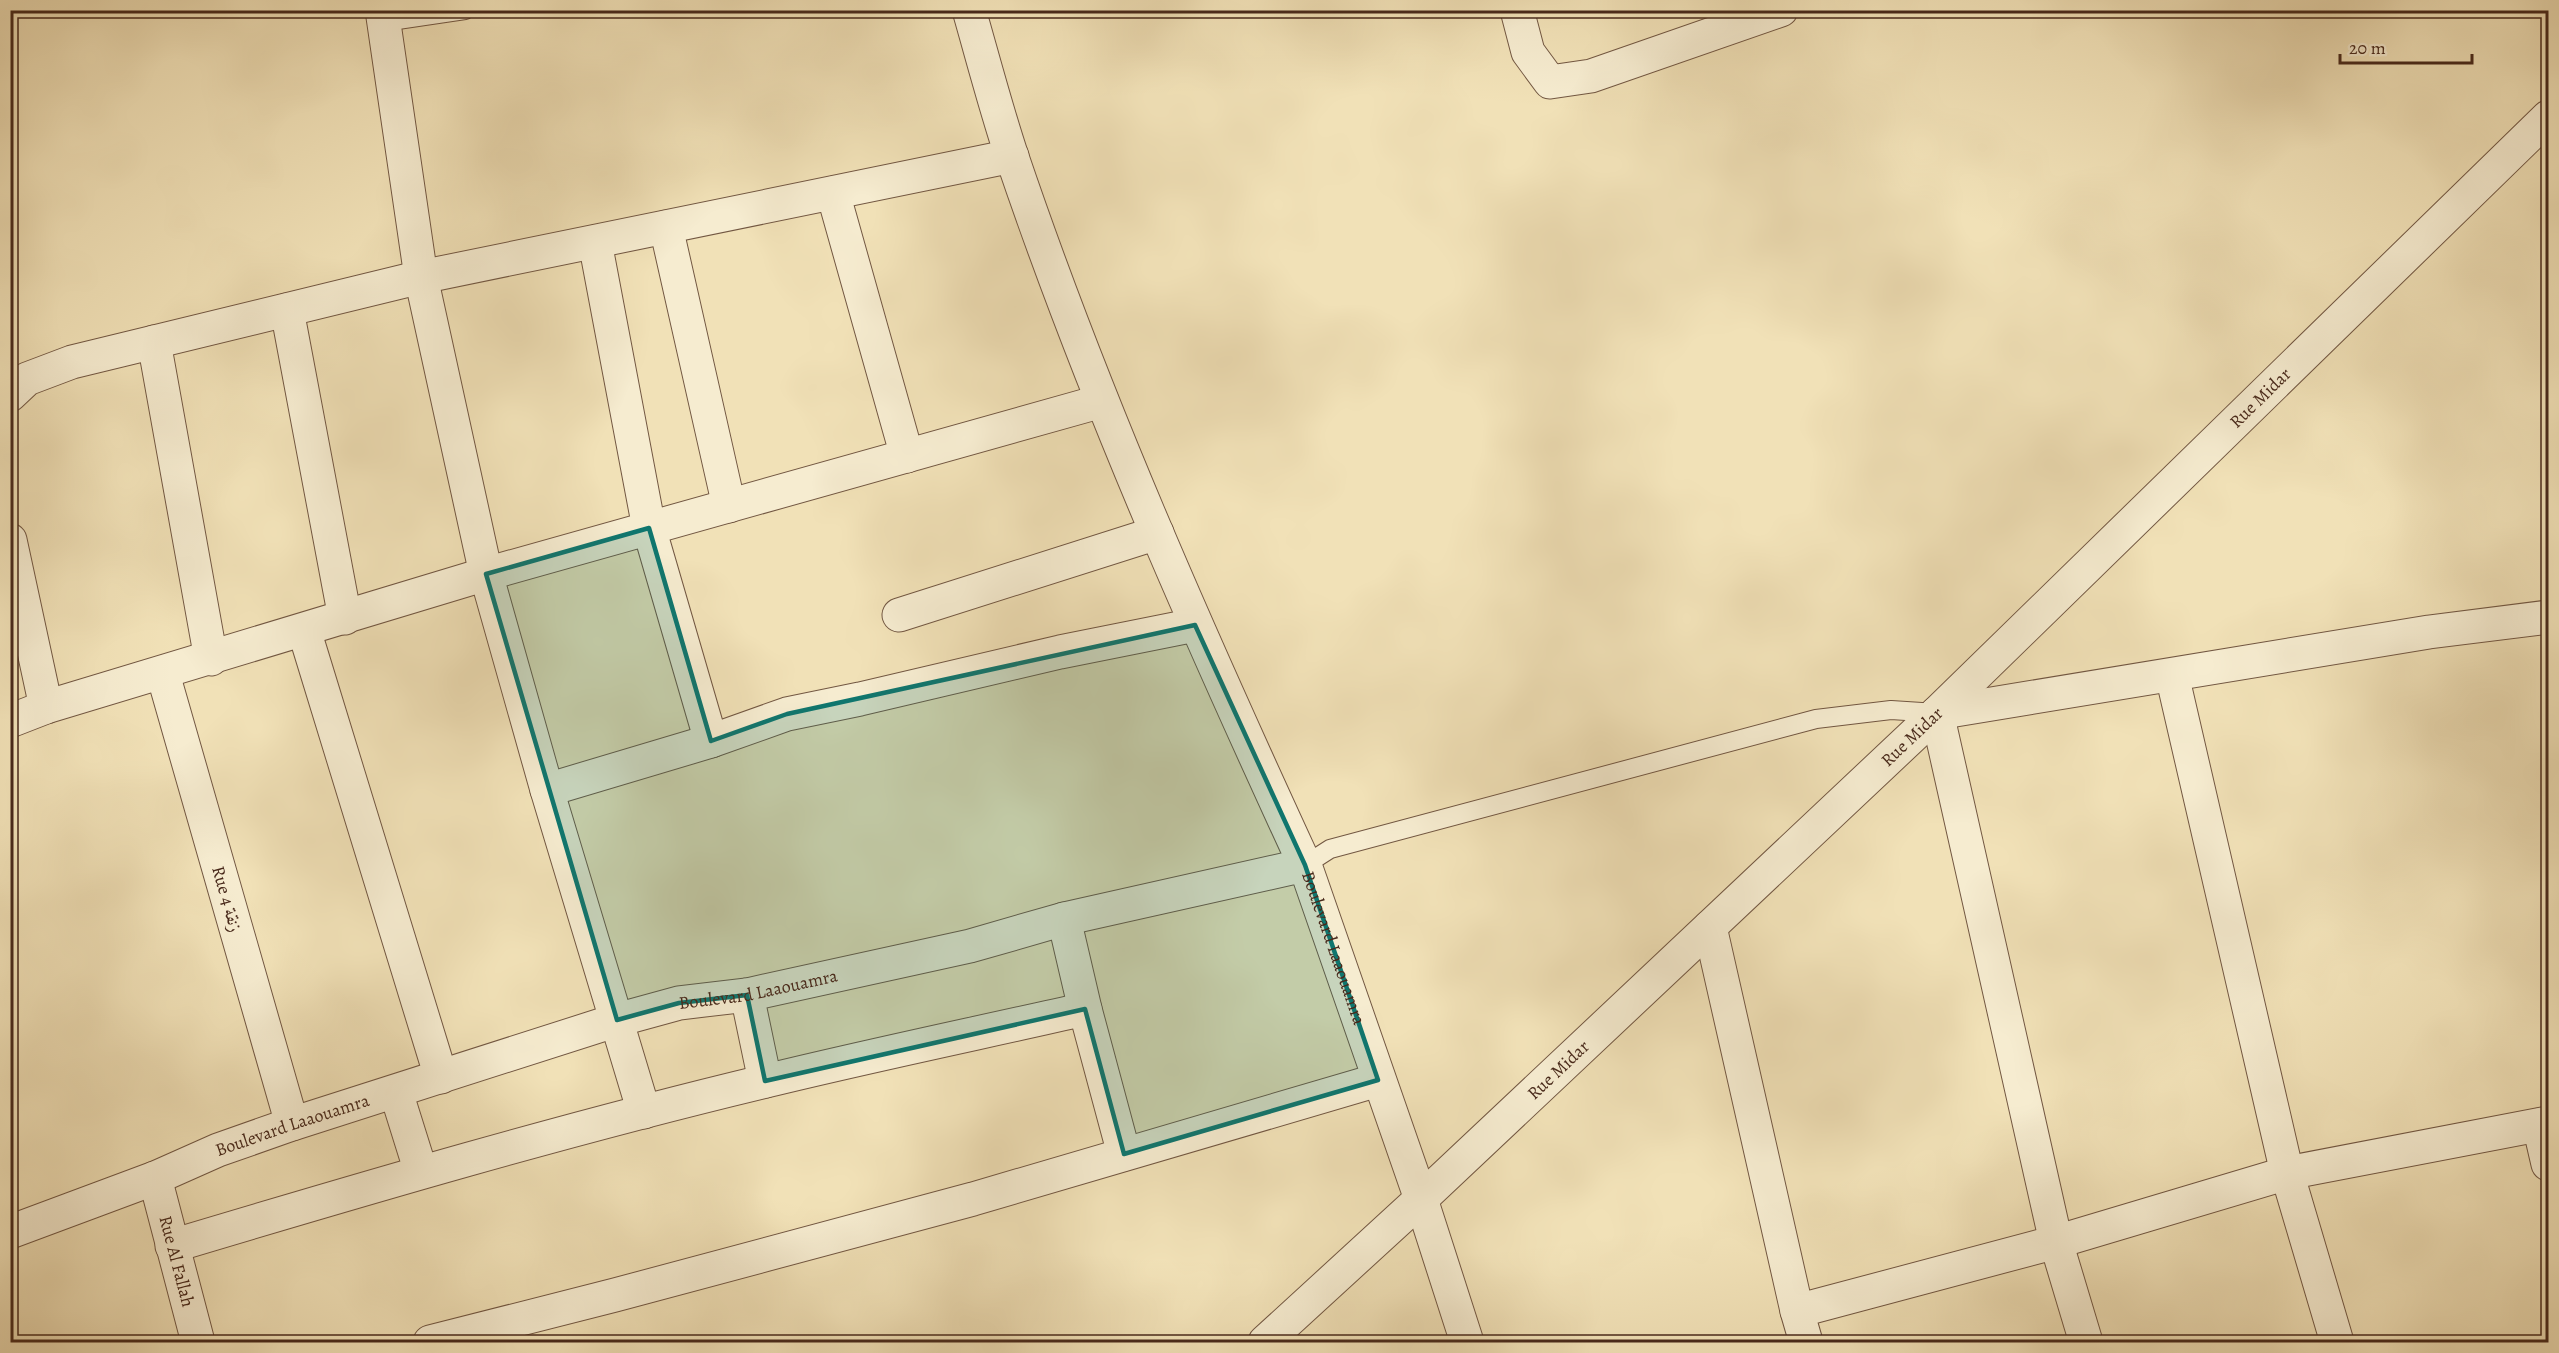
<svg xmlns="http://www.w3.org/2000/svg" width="2559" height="1353" font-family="Alegreya,Amiri,serif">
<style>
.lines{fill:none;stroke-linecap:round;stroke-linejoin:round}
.lane-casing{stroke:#725742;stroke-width:20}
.street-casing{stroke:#725742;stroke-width:35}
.lane{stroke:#f6ecd0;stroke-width:18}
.street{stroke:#f6ecd0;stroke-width:33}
.marked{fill:#0f766e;fill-opacity:0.2;stroke:#0f766e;stroke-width:4.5;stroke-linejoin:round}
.labels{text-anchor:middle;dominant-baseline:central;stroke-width:5;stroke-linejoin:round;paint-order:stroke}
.street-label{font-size:18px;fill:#48291b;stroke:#f6ecd0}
</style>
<rect width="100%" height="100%" fill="#f1e1b7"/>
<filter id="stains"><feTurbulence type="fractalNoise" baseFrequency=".00333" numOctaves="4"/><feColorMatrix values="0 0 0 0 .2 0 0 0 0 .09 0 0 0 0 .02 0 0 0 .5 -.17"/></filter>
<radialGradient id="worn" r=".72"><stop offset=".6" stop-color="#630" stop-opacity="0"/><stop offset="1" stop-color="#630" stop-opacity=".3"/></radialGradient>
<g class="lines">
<g class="lane-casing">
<g id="lane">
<path d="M 384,22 L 465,10"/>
<path d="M 1305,865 L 1330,849 L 1816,719 L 1891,710 L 1937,713"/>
</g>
</g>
<g class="street-casing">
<g id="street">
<path d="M 382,10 L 421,277 L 486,574 L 547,790 L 644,1112"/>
<path d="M 969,10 C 983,59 996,109 1012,157 C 1094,399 1198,633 1305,865"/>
<path d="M 1517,10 L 1528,52 L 1550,82 L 1591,76 L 1781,10"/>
<path d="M 833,193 L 907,456"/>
<path d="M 666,227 L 729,506"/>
<path d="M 595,242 L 649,528 L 711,741"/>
<path d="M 287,310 L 345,618"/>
<path d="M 154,342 L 211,659"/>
<path d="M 10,395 L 27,379 L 72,362 L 421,277 L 1012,156"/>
<path d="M 10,540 L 46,707"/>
<path d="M 899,615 L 1157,533"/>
<path d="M 304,630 L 441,1077"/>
<path d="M 163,674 L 292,1124"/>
<path d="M 2172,675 L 2287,1173 L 2337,1342"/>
<path d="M 10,721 L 46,707 L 486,574 L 1102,401"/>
<path d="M 547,790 L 711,741 L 787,714 L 860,699 L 1060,652 L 1195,625"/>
<path d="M 1064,919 L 1085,1009 L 1124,1154"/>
<path d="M 1710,927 L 1797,1311 L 1806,1342"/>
<path d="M 747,995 L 765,1081"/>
<path d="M 396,1092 L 421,1172"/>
<path d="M 2539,1125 L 2548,1164"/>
<path id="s1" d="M 155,1178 L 198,1342"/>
<path id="s2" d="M 10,1232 L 155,1178 L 218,1150 L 292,1124 L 617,1020 L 679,1003 L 747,995 L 970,946 L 1064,919 L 1305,865 L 1421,1199 L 1467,1342"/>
<path d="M 172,1246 C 369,1187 566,1129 766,1081 C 872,1055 979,1033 1085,1009"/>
<path d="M 1797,1311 L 2056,1242 L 2287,1173 L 2548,1123"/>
<path d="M 430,1342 L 615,1295 L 973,1199 L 1378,1080"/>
<path id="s3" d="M 1265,1342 L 1421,1199 L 1937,713 L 2548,117"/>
<path d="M 2086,1342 L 2056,1242 L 1937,713 L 2429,632 L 2548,617"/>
</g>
</g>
<use href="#lane" class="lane"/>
<use href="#street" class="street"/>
</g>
<path class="marked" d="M 649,528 L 711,741 L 787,714 L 1195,625 L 1305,865 L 1378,1080 L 1124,1154 L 1085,1009 L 765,1081 L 747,995 L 679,1003 L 617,1020 L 486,574 Z"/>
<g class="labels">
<g class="street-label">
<text stroke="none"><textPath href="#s3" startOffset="1372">Rue Midar</textPath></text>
<text stroke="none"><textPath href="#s3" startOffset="886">Rue Midar</textPath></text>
<text transform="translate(227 899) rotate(74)">Rue 4 زنقة</text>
<text stroke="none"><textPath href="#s2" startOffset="1437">Boulevard Laaouamra</textPath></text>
<text stroke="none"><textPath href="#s2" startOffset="788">Boulevard Laaouamra</textPath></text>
<text stroke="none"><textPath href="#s3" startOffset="400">Rue Midar</textPath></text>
<text stroke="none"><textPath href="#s2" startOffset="302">Boulevard Laaouamra</textPath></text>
<text stroke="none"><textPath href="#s1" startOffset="86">Rue Al Fallah</textPath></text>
</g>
</g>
<rect width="2559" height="1353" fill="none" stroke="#f1e1b7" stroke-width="36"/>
<rect x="12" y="12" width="2535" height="1329" fill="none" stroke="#48291b" stroke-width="3"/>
<rect x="18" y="18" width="2523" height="1317" fill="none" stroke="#48291b" stroke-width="1.5"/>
<path d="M2340 54v9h132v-9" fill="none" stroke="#48291b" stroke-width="3"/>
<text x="2349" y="54" font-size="18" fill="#48291b" stroke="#f6ecd0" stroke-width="4.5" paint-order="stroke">20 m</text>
<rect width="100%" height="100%" filter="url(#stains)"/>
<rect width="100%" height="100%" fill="url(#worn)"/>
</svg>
